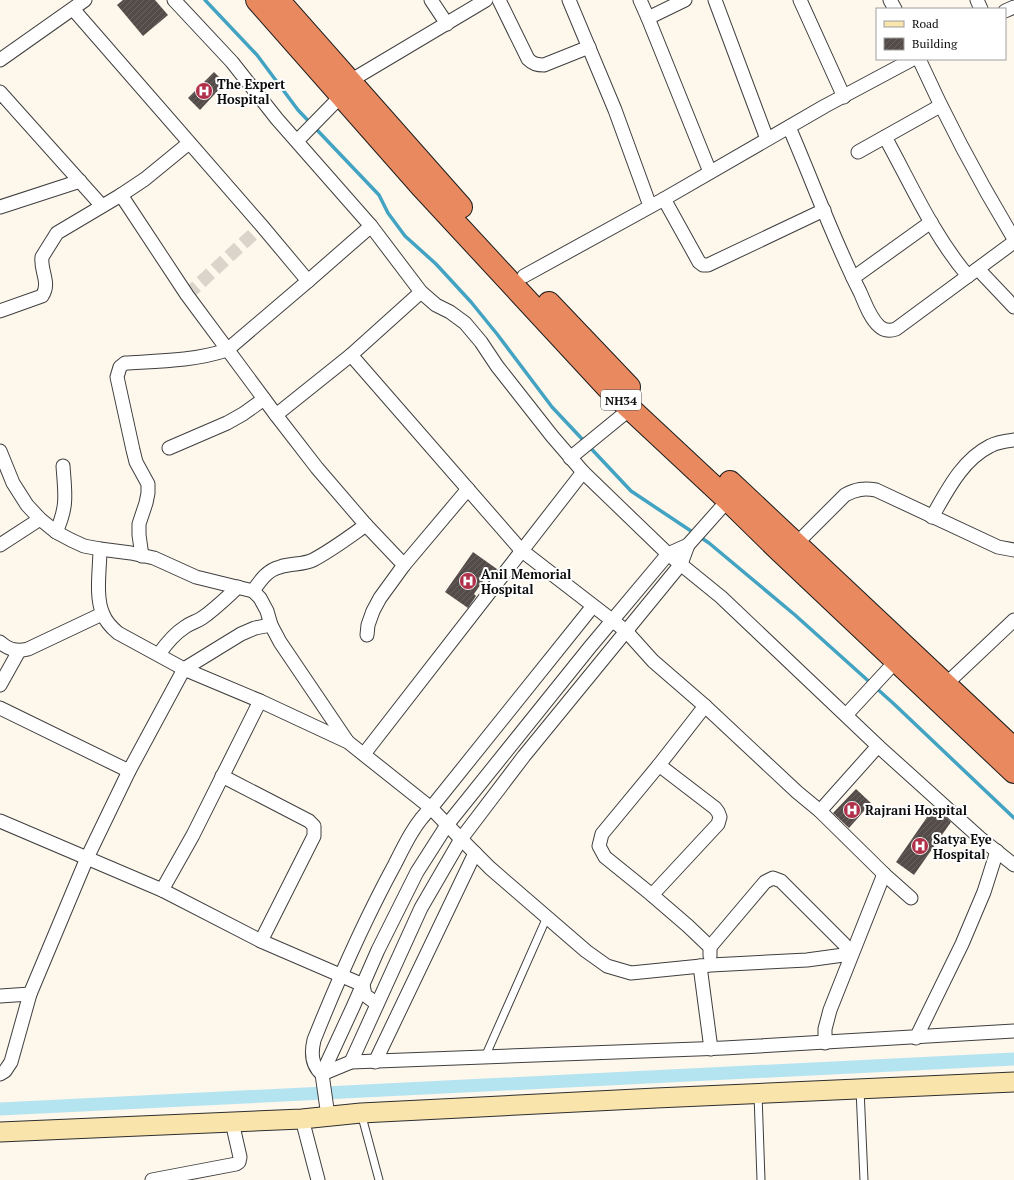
<svg xmlns="http://www.w3.org/2000/svg" width="1014" height="1180" font-family="'PT Serif',serif">
<style>
.lines{fill:none;stroke-linecap:round;stroke-linejoin:round}
.stream{stroke:#42a3c2;stroke-width:3.5}
.canal{stroke:#b5e4f1;stroke-width:13}
.building{fill:url(#building-hatch)}
.street-tunnel{stroke:#dad4ca;stroke-width:13;stroke-dasharray:13 6;stroke-linecap:butt}
.lane-casing{stroke:#3f3f3f;stroke-width:9}
.street-casing{stroke:#3f3f3f;stroke-width:15}
.secondary-casing{stroke:#2e2e2e;stroke-width:21}
.highway-casing{stroke:#1d1d1d;stroke-width:24}
.lane{stroke:#fff;stroke-width:7}
.street{stroke:#fff;stroke-width:13}
.secondary{stroke:#f9e4ac;stroke-width:19}
.highway{stroke:#e9895f;stroke-width:22}
.labels{text-anchor:middle;dominant-baseline:central;stroke-width:4;stroke-linejoin:round;paint-order:stroke}
.shield{fill:#fff;stroke:#555;stroke-width:1}
.shield-label{font-size:12px;font-weight:bold;fill:#0c0c0c}
.poi-label{font-size:13px;font-weight:bold;fill:#0c0c0c;stroke:#fff;text-anchor:start}
</style>
<defs>
<pattern id="building-hatch" width="6" height="6" patternUnits="userSpaceOnUse"><rect width="6" height="6" fill="#544c49"/><path d="M-1 1l2-2M0 6l6-6M5 7l2-2" fill="none" stroke="#68615f"/></pattern>
</defs>
<rect width="100%" height="100%" fill="#fef7ec"/>
<g class="lines">
<path class="stream" d="M 205,0 L 257,55 L 298,110 L 379,195 L 388,213 L 405,236 L 436,264 L 471,302 L 497,334 L 552,407 L 631,491 L 709,543 L 795,615 L 894,704 L 1014,818"/>
<path class="canal" d="M 0,1109 L 1014,1059"/>
</g>
<g class="building">
<path d="M 123,0 L 155,0 L 168,15 L 143,36 L 117,5 Z"/>
<path d="M 214,72 L 225,83 L 200,110 L 188,98 Z"/>
<path d="M 473,552 L 497,569 L 488,581 L 485,578 L 474,594 L 476,596 L 468,608 L 445,592 Z"/>
<path d="M 856,789 L 871,803 L 849,828 L 833,813 Z"/>
<path d="M 934,807 L 951,822 L 914,875 L 896,862 Z"/>
</g>
<g class="lines">
<path class="street-tunnel" d="M 187,295 L 262,226"/>
<g class="lane-casing">
<g id="lane">
<path d="M 485,1057 L 547,917"/>
<path d="M 860,1089 L 864,1180"/>
<path d="M 758,1094 L 761,1180"/>
<path d="M 361,1113 L 379,1180"/>
</g>
</g>
<g class="street-casing">
<g id="street">
<path d="M 174,0 L 232,62 L 277,119 L 371,226 L 421,292 L 436,305 L 450,312 L 465,323 L 481,342 L 497,366 L 552,436 L 583,472 L 668,554 L 721,597 L 878,746 L 980,838 L 1014,865"/>
<path d="M 431,0 L 447,24"/>
<path d="M 499,0 L 528,59 C 533,64 537,65 544,65 L 589,47"/>
<path d="M 569,0 L 615,110 L 650,206"/>
<path d="M 640,0 L 648,18 L 685,0"/>
<path d="M 715,0 L 767,139"/>
<path d="M 800,0 L 844,97"/>
<path d="M 890,0 L 895,9"/>
<path d="M 977,0 L 981,9"/>
<path d="M 73,9 L 262,226 L 308,281"/>
<path d="M 1005,11 L 1014,7"/>
<path d="M 648,18 L 710,172"/>
<path d="M 919,59 C 947,121 979,181 1014,239"/>
<path d="M 0,60 L 85,0"/>
<path d="M 0,92 L 102,206"/>
<path d="M 789,127 C 813,182 833,239 860,292 C 865,303 870,318 879,326 C 884,331 890,331 896,329 L 1014,242"/>
<path d="M 885,137 C 911,184 933,235 968,276"/>
<path d="M 297,141 L 341,96 L 350,81 L 486,0"/>
<path d="M 858,152 L 940,106"/>
<path d="M 121,195 L 187,295 L 276,415 L 317,468 L 366,525 L 404,565"/>
<path d="M 664,199 L 699,262 L 703,265 L 708,265 L 824,210"/>
<path d="M 0,207 L 80,181"/>
<path d="M 978,269 L 1014,307"/>
<path d="M 524,276 L 664,199 L 825,106 L 913,59"/>
<path d="M 853,278 L 931,222"/>
<path d="M 0,311 L 42,296 C 51,283 40,271 42,257 L 57,233 L 121,195 L 145,179 L 189,143"/>
<path d="M 351,355 L 521,550 L 626,631 L 653,661 L 705,706 L 797,792 L 820,811 L 884,874 L 911,898"/>
<path d="M 276,415 L 351,355 L 421,292"/>
<path d="M 169,448 L 227,423 L 243,414 L 264,399"/>
<path d="M 0,451 L 13,483 L 27,505 L 40,519 L 56,532 L 71,540 L 84,546 L 100,549 L 131,553 L 154,558 L 196,577 L 253,591 L 260,598 L 267,611 L 271,625 L 280,642 L 347,741"/>
<path d="M 570,458 L 630,409"/>
<path d="M 932,517 C 947,491 962,460 990,446 C 997,442 1006,441 1014,440"/>
<path d="M 56,532 C 68,506 65,494 63,466"/>
<path d="M 797,543 L 845,495 C 856,489 864,488 876,490 L 998,547 L 1014,550"/>
<path d="M 0,545 L 40,519"/>
<path d="M 100,549 C 100,568 95,597 103,614 C 106,622 112,628 118,633 L 184,669 L 260,701 L 348,742 L 431,808 L 593,606"/>
<path d="M 142,556 L 139,535 L 139,524 L 146,503 L 148,493 L 148,484 L 136,462 L 133,450 L 117,377 L 120,367 L 125,363 C 159,361 194,361 227,350 L 308,281 L 371,226"/>
<path d="M 253,591 C 260,581 267,570 280,567 C 291,563 303,565 313,560 C 332,550 349,537 366,525"/>
<path d="M 367,635 L 368,625 L 373,611 L 380,598 L 404,565 L 468,489"/>
<path d="M 0,642 C 9,650 17,652 28,649 L 102,614"/>
<path d="M 159,654 C 166,644 174,634 185,627 C 190,623 196,622 202,618 C 215,609 226,598 238,587"/>
<path d="M 0,685 L 19,651"/>
<path d="M 945,685 L 1014,620"/>
<path d="M 705,706 L 659,765 L 602,834 L 599,846 L 605,857 L 652,895 L 688,926 L 710,947 L 710,956"/>
<path d="M 0,708 L 129,771"/>
<path d="M 846,715 L 896,661"/>
<path d="M 364,754 L 583,472"/>
<path d="M 222,776 L 309,821 L 314,826 L 314,836 L 261,941"/>
<path d="M 820,811 L 878,746"/>
<path d="M 0,821 L 162,890 L 261,941 L 363,985 L 365,995 L 377,1004"/>
<path d="M 162,890 L 193,835 L 260,701"/>
<path d="M 652,895 L 718,824 L 720,817 L 718,812 L 715,808 L 659,765"/>
<path d="M 700,966 L 711,1049"/>
<path d="M 0,996 L 30,994"/>
<path d="M 916,1038 L 962,944 L 984,892 L 997,851"/>
<path d="M 825,1043 L 825,1029 L 830,1010 L 884,874"/>
<path d="M 351,1062 L 421,908 L 461,839 L 524,756 L 681,564 L 688,545 L 728,500"/>
<path d="M 375,1062 L 475,853"/>
<path d="M 0,1074 L 5,1071 L 11,1062 L 30,994 L 87,858 L 129,771 L 184,669 L 241,634 L 255,628 L 271,625"/>
<path d="M 322,1074 C 311,1065 311,1053 314,1040 C 338,980 364,921 395,864 C 405,844 415,823 431,808 L 461,839 L 490,868 L 586,951 L 607,966 L 631,973 L 711,965 L 807,960 L 851,954 L 844,944 L 781,881 L 773,878 L 765,882 L 710,947"/>
<path d="M 322,1074 L 351,1062 L 724,1048 L 1014,1031"/>
<path d="M 328,1116 L 322,1074 L 353,1007 L 378,950 L 417,872 L 447,825 L 590,647 L 668,554 L 688,545"/>
<path d="M 302,1119 L 318,1180"/>
<path d="M 152,1180 L 236,1164 L 239,1162 L 240,1157 L 232,1122"/>
</g>
</g>
<g class="secondary-casing">
<path id="secondary" d="M 0,1132 L 302,1119 L 361,1113 L 656,1098 L 1014,1082"/>
</g>
<g class="highway-casing">
<g id="highway">
<path d="M 257,0 L 421,186 L 608,388 L 728,500 L 780,551 L 1014,772"/>
<path d="M 278,0 L 461,207"/>
<path d="M 549,303 L 629,387"/>
<path d="M 730,482 L 1014,749"/>
</g>
</g>
<use href="#lane" class="lane"/>
<use href="#street" class="street"/>
<use href="#secondary" class="secondary"/>
<use href="#highway" class="highway"/>
</g>
<defs>
<g id="hospital-disc" transform="scale(0.9)"><circle r="9.5" fill="#b02f49" stroke="#fff"/><path d="M-5-5h3v3.5h4V-5h3V5h-3V1.5h-4V5h-3Z" fill="#fff"/></g>
</defs>
<g fill-rule="evenodd">
<use href="#hospital-disc" x="204" y="91"/>
<use href="#hospital-disc" x="468" y="581"/>
<use href="#hospital-disc" x="852" y="810"/>
<use href="#hospital-disc" x="920" y="846"/>
</g>
<g class="labels">
<rect class="shield" x="601" y="390" width="40" height="20" rx="3"/>
<g class="shield-label">
<text x="621" y="400">NH34</text>
</g>
<g class="poi-label">
<text x="217" y="84">The Expert<tspan x="217" dy="15">Hospital</tspan></text>
<text x="481" y="574">Anil Memorial<tspan x="481" dy="15">Hospital</tspan></text>
<text x="865" y="810">Rajrani Hospital</text>
<text x="933" y="839">Satya Eye<tspan x="933" dy="15">Hospital</tspan></text>
</g>
</g>
<rect x="876" y="8" width="130" height="52" fill="#ffffff" stroke="#9e9e9e"/>
<rect x="884" y="21" width="20" height="6" fill="#f9e4ac" stroke="#9e9e9e"/>
<text x="912" y="28" font-size="12" fill="#0c0c0c">Road</text>
<rect x="884" y="38" width="20" height="12" fill="url(#building-hatch)" stroke="#9e9e9e"/>
<text x="912" y="48" font-size="12" fill="#0c0c0c">Building</text>
</svg>
